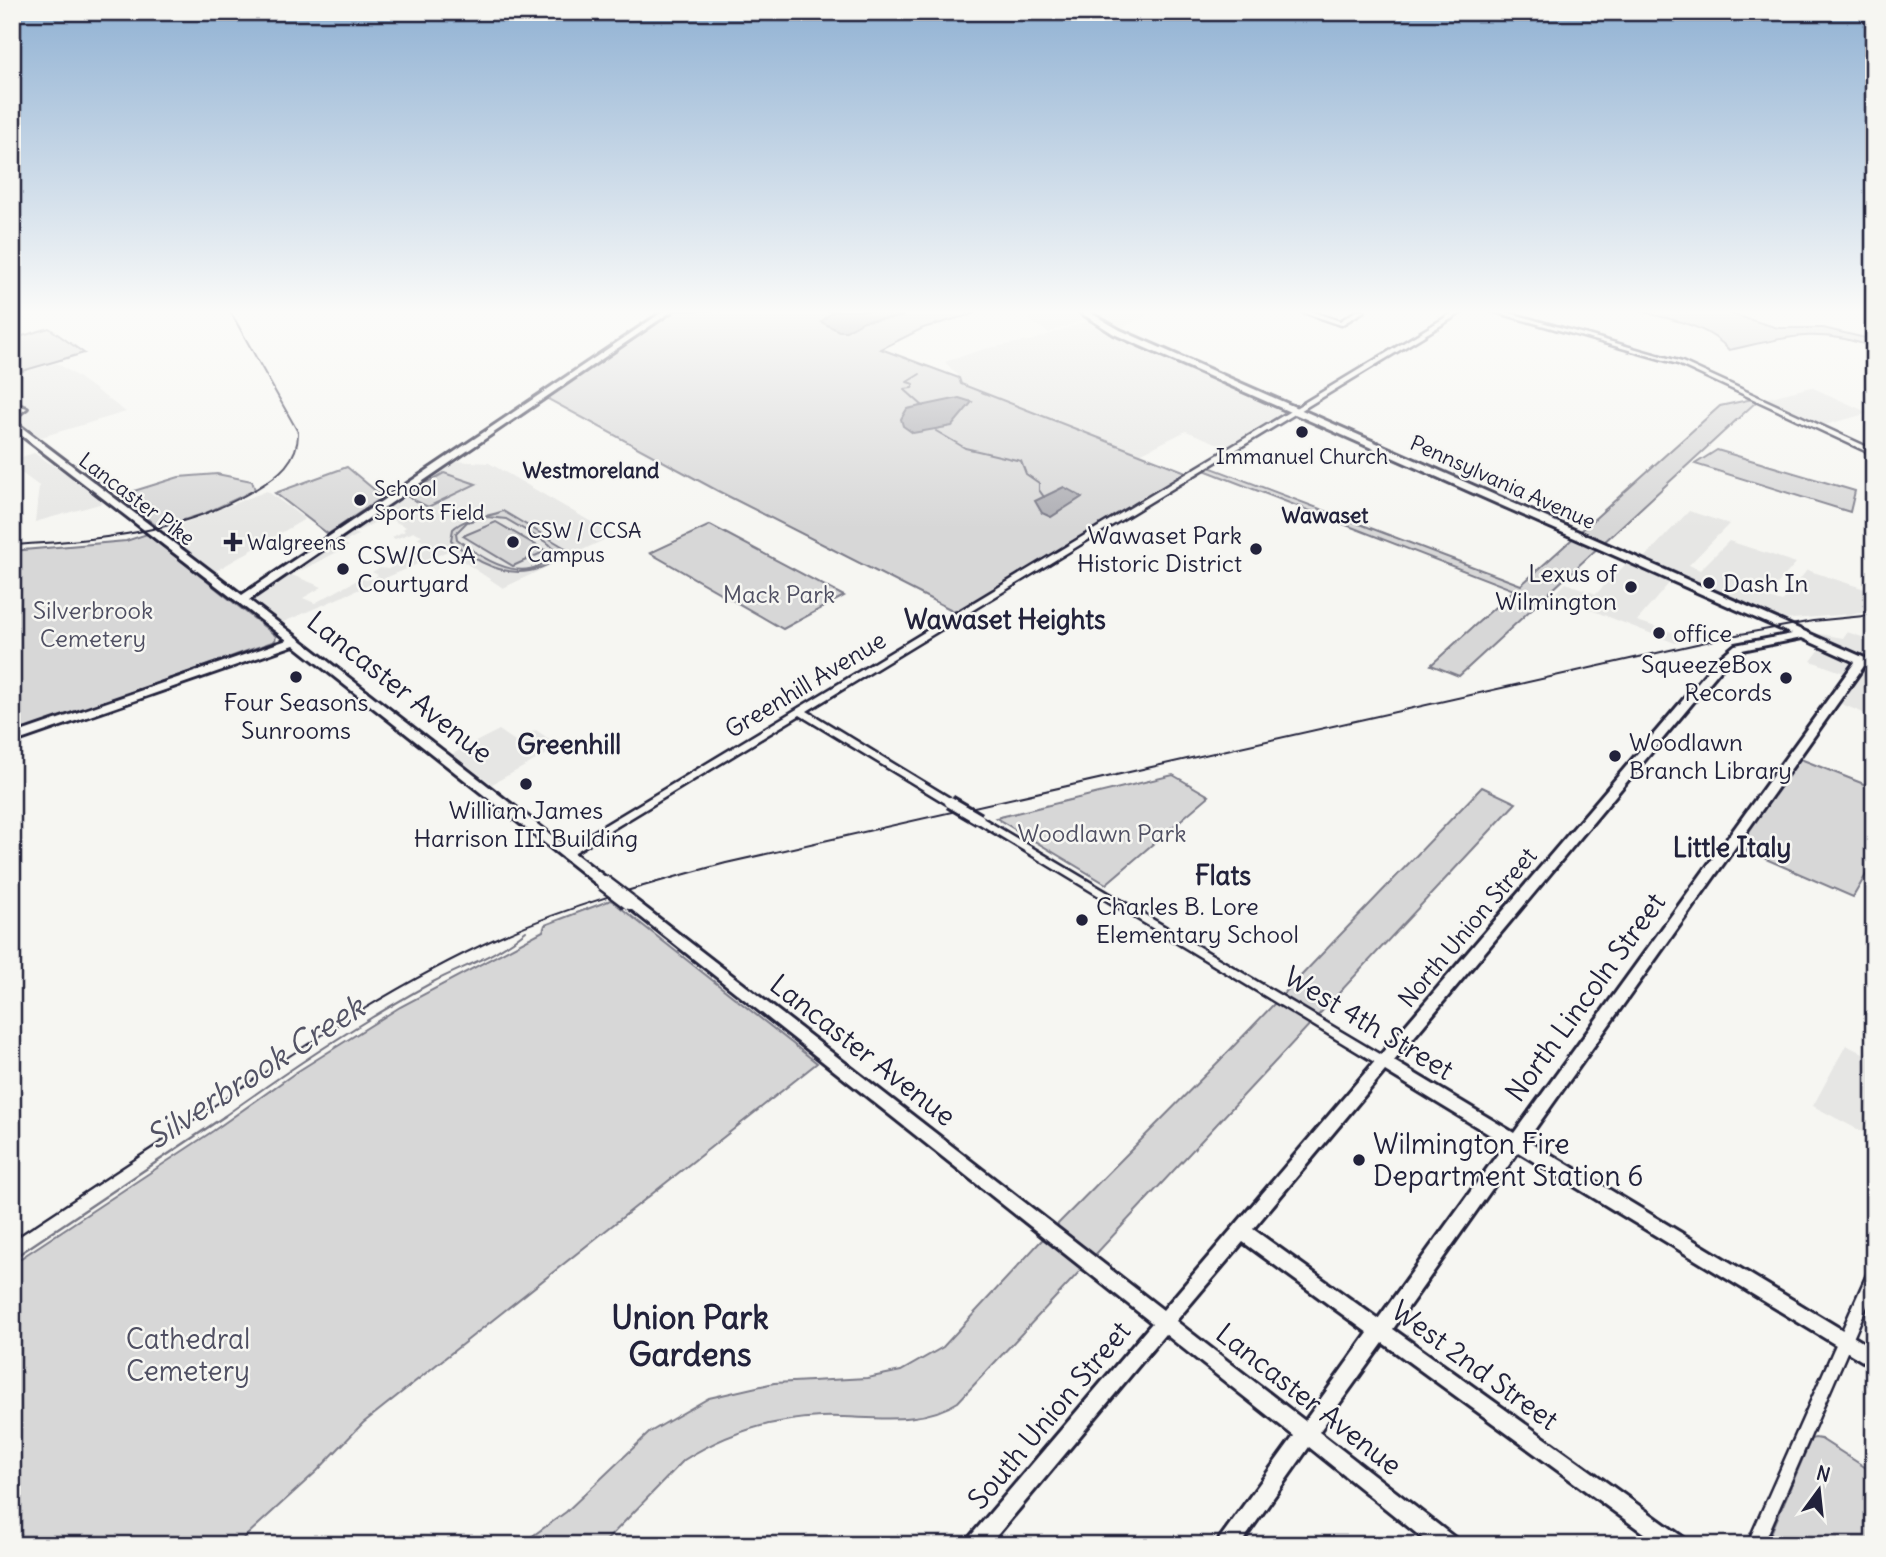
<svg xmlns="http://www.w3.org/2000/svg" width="1886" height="1557" font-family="Delius,sans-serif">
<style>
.built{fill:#e6e6e4;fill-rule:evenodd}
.green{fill:#d7d7d7;stroke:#7c7c89;stroke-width:2;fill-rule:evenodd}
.water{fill:#adadb3;stroke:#757583;stroke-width:2}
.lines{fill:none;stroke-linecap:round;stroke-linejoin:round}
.stream-far1{stroke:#757583;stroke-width:2}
.stream{stroke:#757583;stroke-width:2.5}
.minor-casing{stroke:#22223b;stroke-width:5}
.major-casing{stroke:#22223b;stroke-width:6}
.minor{fill:#f6f6f2;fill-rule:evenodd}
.major{fill:#f6f6f2;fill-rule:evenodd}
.rail-far1{stroke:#22223b;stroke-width:2}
.rail{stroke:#22223b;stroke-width:2.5}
.minor-bridge-casing{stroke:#22223b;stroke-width:16;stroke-linecap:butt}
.major-bridge-casing{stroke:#22223b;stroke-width:19;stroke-linecap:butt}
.minor-bridge{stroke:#f6f6f2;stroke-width:10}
.major-bridge{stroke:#f6f6f2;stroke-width:14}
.poi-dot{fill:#22223b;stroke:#f6f6f2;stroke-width:2.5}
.labels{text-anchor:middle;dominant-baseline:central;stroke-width:5;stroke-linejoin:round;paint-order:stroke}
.far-poi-label{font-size:21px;fill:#22223b;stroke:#f6f6f2;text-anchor:start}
.far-neighbourhood-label{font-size:21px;font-weight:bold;fill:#22223b;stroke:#f6f6f2}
.far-street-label{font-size:21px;fill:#22223b;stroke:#f6f6f2}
.poi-label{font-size:24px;fill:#22223b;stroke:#f6f6f2;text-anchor:start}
.park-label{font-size:24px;fill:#4f4f62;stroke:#f6f6f2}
.street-label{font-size:24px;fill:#22223b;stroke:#f6f6f2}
.neighbourhood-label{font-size:26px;font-weight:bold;fill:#22223b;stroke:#f6f6f2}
.near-street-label{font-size:28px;fill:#22223b;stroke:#f6f6f2}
.near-poi-label{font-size:28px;fill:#22223b;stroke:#f6f6f2;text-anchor:start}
.near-park-label{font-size:28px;fill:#4f4f62;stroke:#f6f6f2}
.near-water-label{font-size:32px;font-style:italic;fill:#535365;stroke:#f6f6f2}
.near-neighbourhood-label{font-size:32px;font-weight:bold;fill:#22223b;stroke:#f6f6f2}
</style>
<rect width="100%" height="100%" fill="#f6f6f2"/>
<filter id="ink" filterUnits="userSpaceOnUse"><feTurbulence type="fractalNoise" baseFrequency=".0143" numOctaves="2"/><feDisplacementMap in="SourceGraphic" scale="14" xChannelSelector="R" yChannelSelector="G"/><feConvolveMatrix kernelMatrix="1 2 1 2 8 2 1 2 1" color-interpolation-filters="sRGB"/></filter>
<g filter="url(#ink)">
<g class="built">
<path d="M 1015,311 L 1156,311 L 1119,329 L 1095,315 L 1049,333 Z"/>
<path d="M 1090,320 L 1109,330 L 1288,411 L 1229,448 L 1186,431 L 1130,459 L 961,384 L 959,377 L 945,362 L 984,349 L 1033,340 Z"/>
<path d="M 57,363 L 78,377 L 126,412 L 38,438 L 12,418 L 12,375 Z"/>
<path d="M 1811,387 L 1869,413 L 1821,426 L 1763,399 Z"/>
<path d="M 34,453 L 71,477 L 103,503 L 35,522 L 39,486 L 12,466 L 12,460 Z"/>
<path d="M 453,461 L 489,463 L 614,535 L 503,588 L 448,551 L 281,623 L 256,602 L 258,593 ZM 386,517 L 406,527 L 403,529 L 405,531 L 392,537 L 395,539 L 414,532 L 422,535 L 417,538 L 431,546 L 388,569 L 380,568 L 372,572 L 378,575 L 374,578 L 366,580 L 361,578 L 315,603 L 303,598 L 322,587 L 292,575 L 349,546 L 343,543 L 358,535 L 354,533 Z"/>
<path d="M 267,491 L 305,519 L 214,572 L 161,532 Z"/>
<path d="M 1689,511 L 1729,524 L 1689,565 L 1700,570 L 1729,541 L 1796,563 L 1766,597 L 1782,602 L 1807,570 L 1874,592 L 1874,612 L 1781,620 L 1643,559 Z"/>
<path d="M 1627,563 L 1670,582 L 1637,621 L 1693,639 L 1675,643 L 1553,595 L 1566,583 L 1596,594 Z"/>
<path d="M 1847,632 L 1874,641 L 1874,659 L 1815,636 L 1820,634 L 1843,638 Z"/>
<path d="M 1820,649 L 1874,672 L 1874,717 L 1841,704 L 1858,678 L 1811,661 Z"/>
<path d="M 499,730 L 515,741 L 536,730 L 560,747 L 492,784 L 452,754 Z"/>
<path d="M 1846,1045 L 1874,1059 L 1874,1138 L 1813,1106 Z"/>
</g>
<g class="green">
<path d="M 676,311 L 972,311 L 976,313 L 923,328 L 881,349 L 959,378 L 961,384 L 1191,474 L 956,612 L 718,491 L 546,398 Z"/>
<path d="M 1640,311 L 1721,311 L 1778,328 L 1823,328 L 1874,340 L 1874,348 C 1819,326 1784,338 1729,350 C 1707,324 1671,320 1640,311 Z"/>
<path d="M 49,328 L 84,353 L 12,374 L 12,339 Z"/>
<path d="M 1757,398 L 1756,402 L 1459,676 L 1431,665 L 1514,590 L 1199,468 L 1204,465 L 1521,585 L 1720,406 Z"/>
<path d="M 1717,450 L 1855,491 L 1850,512 L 1695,464 Z"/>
<path d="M 347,467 L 383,497 L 328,534 L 275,493 Z"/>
<path d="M 444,473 L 476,484 L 428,507 L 404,495 Z"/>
<path d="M 217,474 L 252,481 L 255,490 L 206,513 L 159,528 L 118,496 L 179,477 Z"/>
<path d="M 503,511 L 567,549 L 559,550 C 556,560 549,565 540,568 C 508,580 474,562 451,540 L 453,529 C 468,515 489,518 503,511 ZM 487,517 L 506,519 L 549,544 L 553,548 L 552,556 C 524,587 482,559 457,539 L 456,533 L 467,522 Z"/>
<path d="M 496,522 L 546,551 L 513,566 L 463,536 Z"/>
<path d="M 710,525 L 844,596 L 783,629 L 650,553 Z"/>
<path d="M 147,534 L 276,636 L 275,641 L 12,735 L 12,551 L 126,541 Z"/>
<path d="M 1798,758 L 1874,788 L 1874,861 L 1853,897 L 1736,846 Z"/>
<path d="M 1173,775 L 1209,796 L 1106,884 L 996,818 Z"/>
<path d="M 1482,787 L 1516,803 L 958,1402 C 918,1428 866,1415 821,1417 C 772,1419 725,1434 684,1460 L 602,1545 L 520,1545 L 566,1512 L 650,1432 L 709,1398 L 774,1383 L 867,1378 L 901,1371 L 943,1347 L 1040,1242 L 1228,1052 Z"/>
<path d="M 611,900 L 817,1063 L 363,1423 L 317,1471 L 236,1545 L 12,1545 L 12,1264 L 213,1131 L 295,1073 L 400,1007 L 543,931 L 545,925 Z"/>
<path d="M 1815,1438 L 1821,1439 L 1874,1473 L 1874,1545 L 1766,1545 L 1811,1439 Z"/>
</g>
<g class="water">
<path d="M 840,311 L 888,311 L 903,317 L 864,321 L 846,331 L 839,331 L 821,322 L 831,313 Z"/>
<path d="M 959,398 L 972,402 L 952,426 L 913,433 L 903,426 L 901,419 L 907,409 Z"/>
<path d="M 1064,487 L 1082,497 L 1051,517 L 1042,513 L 1035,501 Z"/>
</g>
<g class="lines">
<g class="stream-far1">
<path d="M 920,374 L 907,382 L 914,384 L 912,388 L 904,389 L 923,406"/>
<path d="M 936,431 L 965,448 L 1021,461 L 1026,474 L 1039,483 L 1039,490 L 1044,497"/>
<path d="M 223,1117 C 290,1069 360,1022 433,982 C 468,964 495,957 526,931"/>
</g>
<path class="stream" d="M 12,1259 L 225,1116"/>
<g class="minor-casing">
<g id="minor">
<path d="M 1300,311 L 1310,311 L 1340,321 L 1356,311 L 1364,311 L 1341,325 Z"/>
<path d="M 1456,311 L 1464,311 L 807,711 L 953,800 L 955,802 L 953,804 L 947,804 L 800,715 L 570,855 L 562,855 L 561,853 L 562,851 Z"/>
<path d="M 1492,311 L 1503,311 L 1682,362 L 1874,450 L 1874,455 L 1678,364 Z"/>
<path d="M 979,816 L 1389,1060 L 1391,1063 L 1389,1066 L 1385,1068 L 1381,1066 L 975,821 L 974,819 Z"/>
<path d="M 1874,1268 L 1874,1290 L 1763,1545 L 1747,1545 L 1869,1270 Z"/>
</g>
</g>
<g class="major-casing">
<g id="major">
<path d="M 664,311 L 672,311 L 249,600 L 609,880 L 611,883 L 609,886 L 599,886 L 294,645 L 12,743 L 12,735 L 287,640 L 12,428 L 12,411 L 20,406 L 27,408 L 18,415 L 16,423 L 242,595 Z"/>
<path d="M 1078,311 L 1087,311 L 1120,330 L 1874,662 L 1874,669 L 1864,666 L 1527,1140 L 1874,1349 L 1874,1368 L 1518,1152 L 1393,1329 L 1684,1538 L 1687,1545 L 1660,1545 L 1383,1343 L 1319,1432 L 1455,1538 L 1458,1545 L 1431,1545 L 1309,1447 L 1240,1545 L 1217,1545 L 1220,1538 L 1294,1436 L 1165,1334 L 989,1545 L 966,1545 L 969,1538 L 1152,1323 L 622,902 L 624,899 L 634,899 L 1163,1310 L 1717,660 L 1735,645 L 1792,634 L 1114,334 ZM 1802,638 L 1855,662 L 1514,1133 L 1394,1061 L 1725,664 L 1742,650 ZM 1385,1071 L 1505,1144 L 1378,1319 L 1253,1229 ZM 1243,1242 L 1368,1333 L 1305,1421 L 1176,1321 Z"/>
</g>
</g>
<use href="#minor" class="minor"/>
<use href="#major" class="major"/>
<g class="rail-far1">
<path d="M 12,545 C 96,540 182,534 256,489 C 278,476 299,460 298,432 L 230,311"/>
<path d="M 197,1117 C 294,1053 392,985 499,937 C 572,905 648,884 726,863 L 1741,634 L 1813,621 L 1874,615"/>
</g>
<path class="rail" d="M 12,1240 L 200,1116"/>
<g class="minor-bridge-casing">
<path id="minor-bridge" d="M 950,802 L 979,819"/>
</g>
<g class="major-bridge-casing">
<path id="major-bridge" d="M 604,883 L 629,902"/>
</g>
<use href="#minor-bridge" class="minor-bridge"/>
<use href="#major-bridge" class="major-bridge"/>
</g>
</g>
<linearGradient id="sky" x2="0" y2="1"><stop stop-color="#90b1d3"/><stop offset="0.59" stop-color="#fbfbf9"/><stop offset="1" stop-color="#fbfbf9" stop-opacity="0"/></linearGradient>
<rect width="1886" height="529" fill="url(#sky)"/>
<g class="poi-dot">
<circle cx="1302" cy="432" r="7"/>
<circle cx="360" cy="500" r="7"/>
<path d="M229.5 531.5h7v7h7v7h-7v7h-7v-7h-7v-7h7z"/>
<circle cx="513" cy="542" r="7"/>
<circle cx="1256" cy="549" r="7"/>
<circle cx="343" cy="569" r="7"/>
<circle cx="1709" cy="583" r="7"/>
<circle cx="1631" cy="587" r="7"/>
<circle cx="1659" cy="633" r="7"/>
<circle cx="296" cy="677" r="7"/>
<circle cx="1786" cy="678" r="7"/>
<circle cx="1615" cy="756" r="7"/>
<circle cx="526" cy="784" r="7"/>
<circle cx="1082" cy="920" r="7"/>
<circle cx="1359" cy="1160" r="7"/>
</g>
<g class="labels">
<g class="far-poi-label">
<text x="1302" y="456" text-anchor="middle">Immanuel Church</text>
<text x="374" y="488">School<tspan x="374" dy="24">Sports Field</tspan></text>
<text x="527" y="530">CSW / CCSA<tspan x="527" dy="24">Campus</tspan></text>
<text x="247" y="542">Walgreens</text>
</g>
<g class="far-neighbourhood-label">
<text x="591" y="470">Westmoreland</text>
<text x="1325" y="515">Wawaset</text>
</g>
<g class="far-street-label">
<text transform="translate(1503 482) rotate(24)">Pennsylvania Avenue</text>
<text transform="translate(137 499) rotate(37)">Lancaster Pike</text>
</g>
<g class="poi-label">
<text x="1242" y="535" text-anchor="end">Wawaset Park<tspan x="1242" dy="28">Historic District</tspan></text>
<text x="357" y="555">CSW/CCSA<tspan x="357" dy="28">Courtyard</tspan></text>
<text x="1617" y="573" text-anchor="end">Lexus of<tspan x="1617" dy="28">Wilmington</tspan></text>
<text x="1723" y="583">Dash In</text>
<text x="1673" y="633">office</text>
<text x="1772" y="664" text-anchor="end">SqueezeBox<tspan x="1772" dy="28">Records</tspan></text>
<text x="296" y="702" text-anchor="middle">Four Seasons<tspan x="296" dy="28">Sunrooms</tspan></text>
<text x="1629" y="742">Woodlawn<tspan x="1629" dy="28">Branch Library</tspan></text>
<text x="526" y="810" text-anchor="middle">William James<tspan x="526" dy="28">Harrison III Building</tspan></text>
<text x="1096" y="906">Charles B. Lore<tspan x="1096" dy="28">Elementary School</tspan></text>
</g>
<g class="park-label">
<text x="779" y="594">Mack Park</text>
<text x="93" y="610">Silverbrook<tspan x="93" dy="28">Cemetery</tspan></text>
<text x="1102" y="833">Woodlawn Park</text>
</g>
<g class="street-label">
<text transform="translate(805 684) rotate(-31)">Greenhill Avenue</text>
<text transform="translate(1467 927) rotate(-50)">North Union Street</text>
</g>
<g class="neighbourhood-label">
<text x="1005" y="619">Wawaset Heights</text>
<text x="569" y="744">Greenhill</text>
<text x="1732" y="847">Little Italy</text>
<text x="1223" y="875">Flats</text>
</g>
<g class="near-street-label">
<text transform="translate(400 687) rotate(38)">Lancaster Avenue</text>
<text transform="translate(1585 997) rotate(-54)">North Lincoln Street</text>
<text transform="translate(1369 1023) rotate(31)">West 4th Street</text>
<text transform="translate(863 1050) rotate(38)">Lancaster Avenue</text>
<text transform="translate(1475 1365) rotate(36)">West 2nd Street</text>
<text transform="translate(1309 1399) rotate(38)">Lancaster Avenue</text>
<text transform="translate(1049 1415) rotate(-50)">South Union Street</text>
</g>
<g class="near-poi-label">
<text x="1373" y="1144">Wilmington Fire<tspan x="1373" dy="32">Department Station 6</tspan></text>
</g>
<g class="near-park-label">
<text x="188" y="1339">Cathedral<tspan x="188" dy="32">Cemetery</tspan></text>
</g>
<g class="near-water-label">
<text transform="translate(255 1072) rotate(-33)">Silverbrook Creek</text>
</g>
<g class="near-neighbourhood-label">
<text x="690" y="1317">Union Park<tspan x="690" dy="37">Gardens</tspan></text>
</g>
</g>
<rect width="1886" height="1557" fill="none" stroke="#f6f6f2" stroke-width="42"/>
<rect x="21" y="21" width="1844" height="1515" fill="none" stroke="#22223b" stroke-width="2.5" filter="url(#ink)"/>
<g transform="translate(1819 1490) rotate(15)" stroke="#f6f6f2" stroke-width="5" paint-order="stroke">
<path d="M0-5L12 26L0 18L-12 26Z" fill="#22223b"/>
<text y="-10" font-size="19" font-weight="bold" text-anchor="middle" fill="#22223b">N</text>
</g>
</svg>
